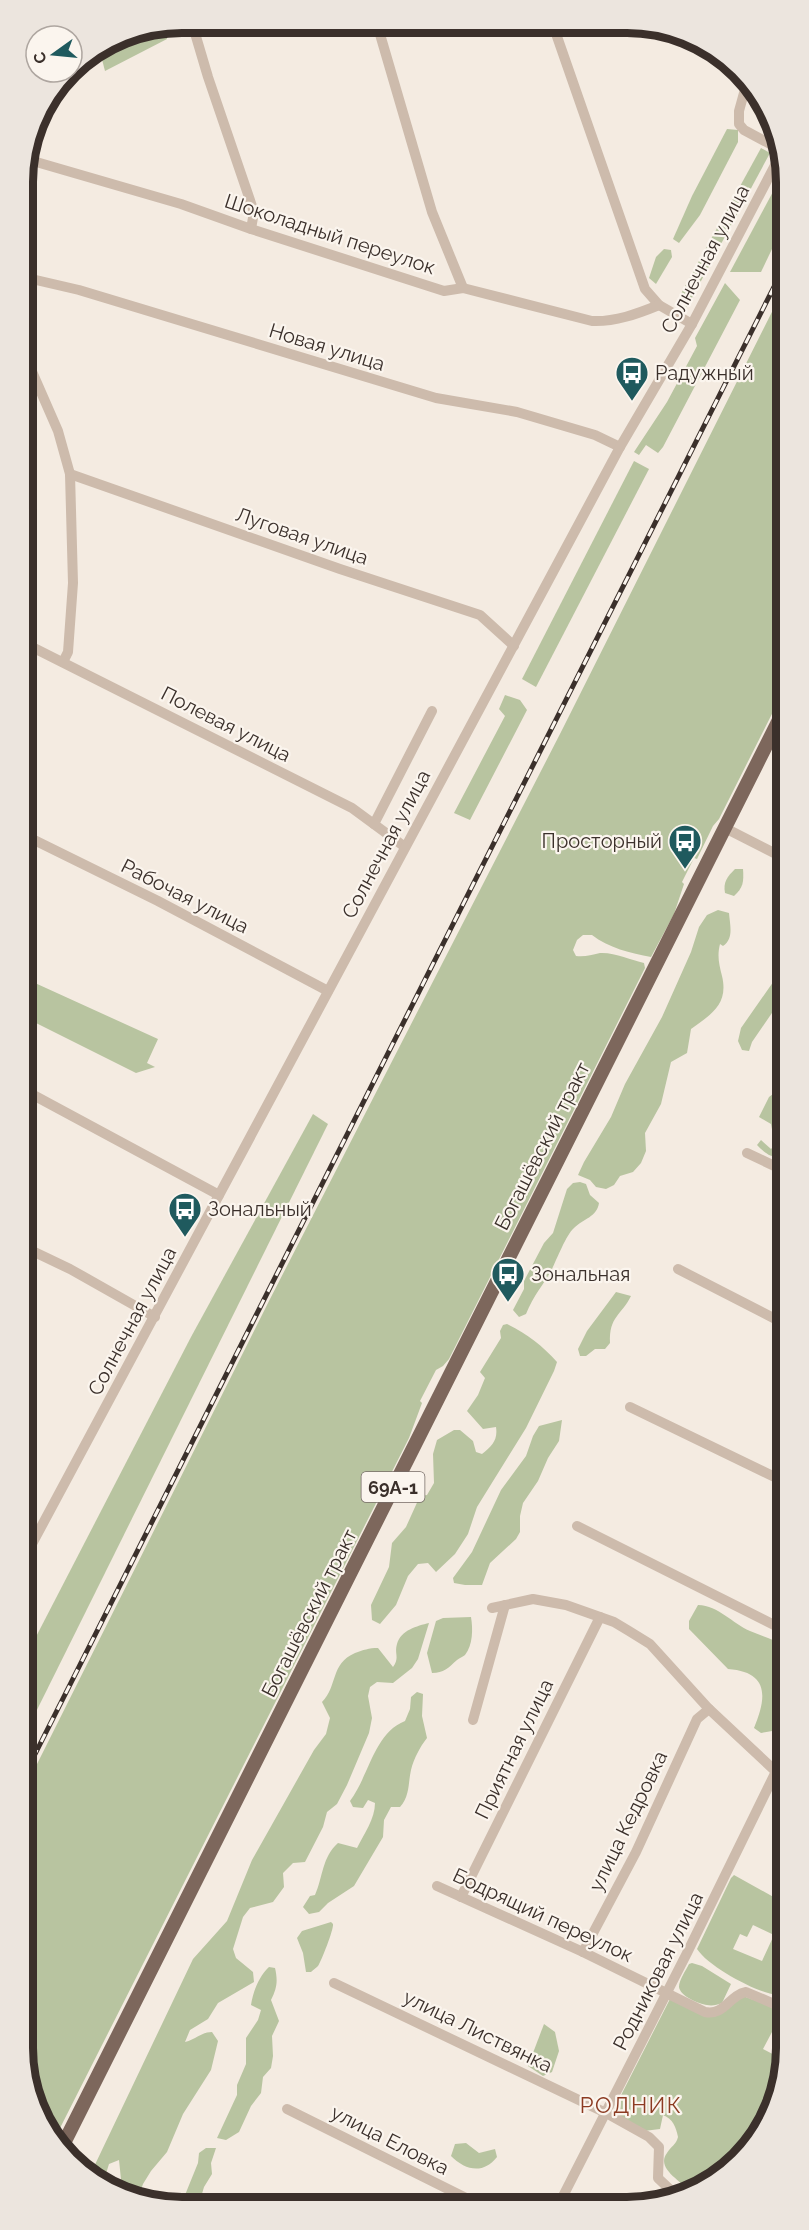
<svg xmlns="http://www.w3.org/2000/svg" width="809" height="2230" font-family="Raleway,sans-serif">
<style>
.green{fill:#b8c4a0;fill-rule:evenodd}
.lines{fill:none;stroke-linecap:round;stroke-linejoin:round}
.minor{stroke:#cdbbac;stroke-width:10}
.major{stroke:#7d675c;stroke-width:14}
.rail-casing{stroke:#3b302b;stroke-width:5}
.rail{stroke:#fbf5ee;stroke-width:3;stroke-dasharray:9;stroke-linecap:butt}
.labels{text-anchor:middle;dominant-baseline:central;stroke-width:4.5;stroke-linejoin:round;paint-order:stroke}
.shield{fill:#fbf5ee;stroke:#756b66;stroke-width:1.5}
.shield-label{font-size:18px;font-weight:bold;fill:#3b302b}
.street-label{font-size:20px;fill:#3b302b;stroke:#fbf5ee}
.poi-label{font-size:20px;fill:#3b302b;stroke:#fbf5ee;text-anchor:start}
.quarter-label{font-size:22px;letter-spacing:1.5px;fill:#8c3b22;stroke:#fbf5ee}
.rim{fill:none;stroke:#3b302b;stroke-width:8}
</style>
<rect width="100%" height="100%" fill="#f4ebe1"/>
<g class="green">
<path d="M 166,26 L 167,39 L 105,71 L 99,48 L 121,34 Z"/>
<path d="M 727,129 L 738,130 L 738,142 L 700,215 L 679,243 L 673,239 L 692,196 Z"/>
<path d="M 761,148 L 770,153 L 687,307 L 677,301 Z"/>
<path d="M 783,173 L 783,226 L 761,272 L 730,272 Z"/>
<path d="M 664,249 L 671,250 L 672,257 L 656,284 L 649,278 L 656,257 Z"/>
<path d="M 725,283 L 740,300 L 663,447 L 658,453 L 646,445 L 639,455 L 634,452 L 667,402 L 697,346 L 695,338 Z"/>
<path d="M 784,288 L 784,690 L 719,819 L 713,826 L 697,859 L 694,858 L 682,882 L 684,884 L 674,914 L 651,957 C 631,953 608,948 592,935 L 583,935 L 577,940 L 573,950 L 576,956 C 585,957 591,955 600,953 C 614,952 631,960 644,963 L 645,968 L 449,1359 L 443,1366 L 436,1370 L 420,1401 L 422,1403 L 409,1438 L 56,2136 L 26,2080 L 25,1788 L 269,1301 L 561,732 Z"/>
<path d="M 634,461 L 649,469 L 536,687 L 522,679 Z"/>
<path d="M 505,695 L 520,700 L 527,710 L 470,820 L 454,813 L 505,716 L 499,709 Z"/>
<path d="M 735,869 L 743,869 C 744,882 743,888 734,896 L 725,893 C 723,882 727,877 735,869 Z"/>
<path d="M 718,910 L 729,913 C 730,925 734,939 723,946 L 720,944 C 717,956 719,964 722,976 C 729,1005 710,1015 691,1029 L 687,1053 L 671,1062 L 661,1104 L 645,1133 L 646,1151 L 641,1163 L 633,1172 L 620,1176 L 614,1185 L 606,1189 L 596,1187 L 590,1180 L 578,1175 L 584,1162 L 611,1117 L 625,1084 L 662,1017 L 691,952 L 699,927 L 707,915 Z"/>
<path d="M 785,965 L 785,994 L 752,1042 L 749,1051 L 742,1050 L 738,1041 L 741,1028 Z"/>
<path d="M 24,978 L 158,1039 L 147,1063 L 155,1067 L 136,1073 L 24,1017 Z"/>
<path d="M 785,1085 L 785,1153 C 774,1162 765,1153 757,1145 L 761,1140 L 771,1149 L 775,1145 L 771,1124 L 759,1117 L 769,1097 Z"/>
<path d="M 313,1114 L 328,1124 L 25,1734 L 25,1658 L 191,1337 Z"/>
<path d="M 580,1182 L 586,1184 L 590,1195 L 599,1203 C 597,1217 583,1219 574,1228 C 566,1235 557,1259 552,1269 C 543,1286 534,1294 526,1314 L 519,1317 L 513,1310 L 524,1289 L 524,1281 L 544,1243 L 553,1233 L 567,1189 L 573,1183 Z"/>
<path d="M 616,1292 L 631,1296 C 621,1316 609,1316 610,1343 L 605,1349 L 595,1349 L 586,1356 L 580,1356 L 578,1349 L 587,1331 Z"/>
<path d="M 507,1324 C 527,1334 543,1346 557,1362 L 554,1371 L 526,1428 L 477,1507 L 468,1534 L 455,1554 L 436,1572 L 428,1563 L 418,1564 L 408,1576 L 396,1605 L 380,1624 L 372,1620 L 371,1605 L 389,1567 L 392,1543 L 406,1527 L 420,1496 L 427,1495 L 434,1483 L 433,1454 L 437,1440 L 454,1430 L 460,1430 L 473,1441 L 476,1452 L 482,1454 C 492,1446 498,1440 496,1427 L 483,1429 L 467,1411 L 478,1395 L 485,1378 L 480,1372 L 501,1338 L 500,1331 L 503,1325 Z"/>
<path d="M 562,1420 L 559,1441 L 548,1458 L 538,1481 L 523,1503 L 520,1516 L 520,1532 L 516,1539 L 490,1563 L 482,1585 L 465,1585 L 454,1583 L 453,1578 L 472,1552 L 501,1490 L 526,1456 L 533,1436 L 539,1426 Z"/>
<path d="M 698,1605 C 719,1606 732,1623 750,1631 C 762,1636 774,1640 786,1646 L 786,1720 L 778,1730 L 761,1733 L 754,1728 C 767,1697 769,1672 728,1669 L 689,1629 L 689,1621 Z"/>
<path d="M 471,1617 C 473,1629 473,1645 465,1655 C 463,1657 459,1658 457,1660 C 448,1668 444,1673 432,1673 L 427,1653 L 436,1621 L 443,1618 Z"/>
<path d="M 429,1623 L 418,1659 L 412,1668 L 393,1683 L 377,1682 L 370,1687 L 368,1696 L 372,1718 L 369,1733 L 347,1785 L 337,1804 L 327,1812 L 323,1827 L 305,1862 L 293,1863 L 283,1873 L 284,1887 L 273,1902 L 250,1908 L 243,1917 L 233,1949 L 236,1958 L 253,1972 L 254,1982 L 218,2003 L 208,2019 L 190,2030 L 185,2042 C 195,2040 201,2032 212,2032 L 218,2041 L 211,2070 L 183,2114 L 167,2152 L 151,2171 L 143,2184 L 138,2198 L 122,2189 L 119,2160 L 109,2164 L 104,2180 L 91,2173 L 193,1959 L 227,1921 L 252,1860 L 314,1750 L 326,1734 L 330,1718 L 322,1702 C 338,1686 330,1664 355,1653 C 363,1650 369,1648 378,1648 L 393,1667 C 400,1657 394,1654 397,1644 C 401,1630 417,1626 429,1623 Z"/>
<path d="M 417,1692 L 423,1694 L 422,1716 L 427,1738 C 420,1747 414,1758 411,1770 C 408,1783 410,1796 400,1807 L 391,1807 L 384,1820 L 383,1837 L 354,1886 L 328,1903 L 319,1912 L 309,1914 L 303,1907 L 310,1896 L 315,1895 C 323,1877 322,1857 338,1843 L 357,1848 C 364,1834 375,1819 375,1803 L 368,1800 L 363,1808 L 353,1807 L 350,1801 C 369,1776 374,1733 405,1721 L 410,1709 L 411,1697 Z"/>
<path d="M 734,1875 L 786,1904 L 786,1984 L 772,1994 C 752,1990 708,1966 697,1949 L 731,1878 ZM 753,1925 L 774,1935 L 762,1961 L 733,1949 L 740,1934 L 747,1937 Z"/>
<path d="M 331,1922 L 333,1924 C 334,1929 321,1962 318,1966 C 316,1968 313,1970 311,1972 L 306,1972 L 303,1953 L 297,1938 L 302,1931 Z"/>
<path d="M 692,1963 L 702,1966 L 731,1984 L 722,2003 C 717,2005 712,2006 707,2005 C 699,2004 680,1996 679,1987 C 679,1980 686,1970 689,1964 Z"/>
<path d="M 269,1967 L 275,1968 C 278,1981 277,1988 271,2000 L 279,2021 L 272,2036 L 273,2056 L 271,2068 L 263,2077 L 261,2093 L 251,2106 L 239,2132 L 226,2140 L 217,2138 L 237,2095 L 237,2085 L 246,2064 L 246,2038 L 258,2020 L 261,2010 L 251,2005 C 253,1992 259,1976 269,1967 Z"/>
<path d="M 743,1996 L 786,2012 L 786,2018 L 781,2015 L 763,2049 L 786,2061 C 782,2077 781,2096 774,2110 C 756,2146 727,2178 690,2193 C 683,2181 655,2169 667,2153 C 671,2146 676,2145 678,2137 C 676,2127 673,2119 663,2115 L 660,2129 L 644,2131 L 614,2115 L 613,2111 L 670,1999 L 706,2016 Z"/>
<path d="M 544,2024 L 555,2032 L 559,2051 L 552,2072 L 543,2076 L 528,2066 Z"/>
<path d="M 466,2143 L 479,2153 L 495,2149 L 497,2157 C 483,2175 465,2170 451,2156 L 455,2144 Z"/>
<path d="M 206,2148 L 216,2148 L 211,2163 L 212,2174 L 204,2187 L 199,2204 L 162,2205 L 185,2195 L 198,2163 L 199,2153 Z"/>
</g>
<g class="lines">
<g class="minor">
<path d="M 192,23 L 208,77 L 254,212 L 251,229"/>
<path d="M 377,24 L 432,212 L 463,288"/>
<path d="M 553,25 L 645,289 L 659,305 L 692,324"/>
<path d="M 747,82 L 739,111 L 739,124 L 744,130 L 783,151"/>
<path d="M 26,159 L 181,204 L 251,229 L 444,291 L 463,288 L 592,321 C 615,322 637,314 659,305"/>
<path d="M 23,277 L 79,290 L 436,398 L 517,412 L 595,435 L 620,447"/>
<path d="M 23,351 L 58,431 L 70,474 L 73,583 L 68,652 L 63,662"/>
<path d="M 70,474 L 340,569 L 480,615 L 514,646"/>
<path d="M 24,643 L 352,808 L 405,847"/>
<path d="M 374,824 L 432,711"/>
<path d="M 725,828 L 784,858"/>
<path d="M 24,835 L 158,901 L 328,991"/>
<path d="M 24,1090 L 219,1195"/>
<path d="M 747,1153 L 785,1171"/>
<path d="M 24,1247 L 70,1269 L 155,1317"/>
<path d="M 678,1269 L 785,1324"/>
<path d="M 630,1407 L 785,1482"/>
<path d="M 577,1526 L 786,1631"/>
<path d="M 25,1557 L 620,447 L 692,324 L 783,150"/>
<path d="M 492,1608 L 533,1599 L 566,1605 L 614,1622 L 629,1631 L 650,1644 L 709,1709 L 786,1781"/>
<path d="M 473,1720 L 505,1605"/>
<path d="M 437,1886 L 583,1952 L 705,2012 C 725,2016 729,1995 746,1992 L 786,2009"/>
<path d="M 461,1897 L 600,1617"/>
<path d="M 583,1952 L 636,1852 L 697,1719 L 709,1709"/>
<path d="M 334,1983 L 606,2113 L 649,2137 L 659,2147 L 658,2178 L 678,2197"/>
<path d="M 287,2109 L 478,2204"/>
<path d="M 559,2204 L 687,1953 L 786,1751"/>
</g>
<path class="major" d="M 62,2147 L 784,710"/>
<g class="rail-casing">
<path id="rail" d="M 25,1774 L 784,267"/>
</g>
<use href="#rail" class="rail"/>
</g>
<defs>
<g id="bus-pin" transform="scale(1.725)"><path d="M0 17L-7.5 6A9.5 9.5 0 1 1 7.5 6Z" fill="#1f5a5e" stroke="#fbf5ee"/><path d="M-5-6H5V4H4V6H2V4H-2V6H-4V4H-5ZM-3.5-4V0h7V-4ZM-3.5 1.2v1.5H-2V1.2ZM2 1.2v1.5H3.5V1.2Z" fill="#fff"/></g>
</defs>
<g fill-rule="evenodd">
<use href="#bus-pin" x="632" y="373"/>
<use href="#bus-pin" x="685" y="841"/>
<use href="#bus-pin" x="185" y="1209"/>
<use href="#bus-pin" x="508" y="1274"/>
</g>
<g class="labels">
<rect class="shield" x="361.5" y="1472" width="63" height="30" rx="4.5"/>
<g class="shield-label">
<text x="393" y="1487">69А-1</text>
</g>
<g class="street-label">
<text transform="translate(330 234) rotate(18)">Шоколадный переулок</text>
<text transform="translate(705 259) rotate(-62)">Солнечная улица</text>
<text transform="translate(327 347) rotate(17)">Новая улица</text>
<text transform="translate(302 536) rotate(19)">Луговая улица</text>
<text transform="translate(226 724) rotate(27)">Полевая улица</text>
<text transform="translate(386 844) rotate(-62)">Солнечная улица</text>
<text transform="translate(185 896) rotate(27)">Рабочая улица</text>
<text transform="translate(542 1146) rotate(-63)">Богашёвский тракт</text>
<text transform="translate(132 1321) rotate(-62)">Солнечная улица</text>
<text transform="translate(309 1613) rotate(-63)">Богашёвский тракт</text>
<text transform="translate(514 1749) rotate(-64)">Приятная улица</text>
<text transform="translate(628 1821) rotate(-64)">улица Кедровка</text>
<text transform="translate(543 1915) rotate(25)">Бодрящий переулок</text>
<text transform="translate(658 1971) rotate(-63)">Родниковая улица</text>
<text transform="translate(478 2031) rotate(26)">улица Листвянка</text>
<text transform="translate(390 2140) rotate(27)">улица Еловка</text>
</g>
<g class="poi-label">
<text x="655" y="373">Радужный</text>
<text x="662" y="841" text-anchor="end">Просторный</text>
<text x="208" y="1209">Зональный</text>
<text x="531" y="1274">Зональная</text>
</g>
<g class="quarter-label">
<text x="631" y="2105">РОДНИК</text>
</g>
</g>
<path d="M0 0H809V2230H0ZM182 33H627A149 149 0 0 1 776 182V2048A149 149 0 0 1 627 2197H182A149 149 0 0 1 33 2048V182A149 149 0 0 1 182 33Z" fill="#ece5de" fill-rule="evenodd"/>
<path class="rim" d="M182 33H627A149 149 0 0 1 776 182V2048A149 149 0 0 1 627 2197H182A149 149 0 0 1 33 2048V182A149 149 0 0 1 182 33Z"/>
<g transform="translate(54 54) rotate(255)"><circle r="28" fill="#fbf5ee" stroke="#aea6a0" stroke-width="1.5"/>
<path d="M0-4.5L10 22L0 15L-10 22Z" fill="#1f5a5e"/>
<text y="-9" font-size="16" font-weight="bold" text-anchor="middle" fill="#3b302b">С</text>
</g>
</svg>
